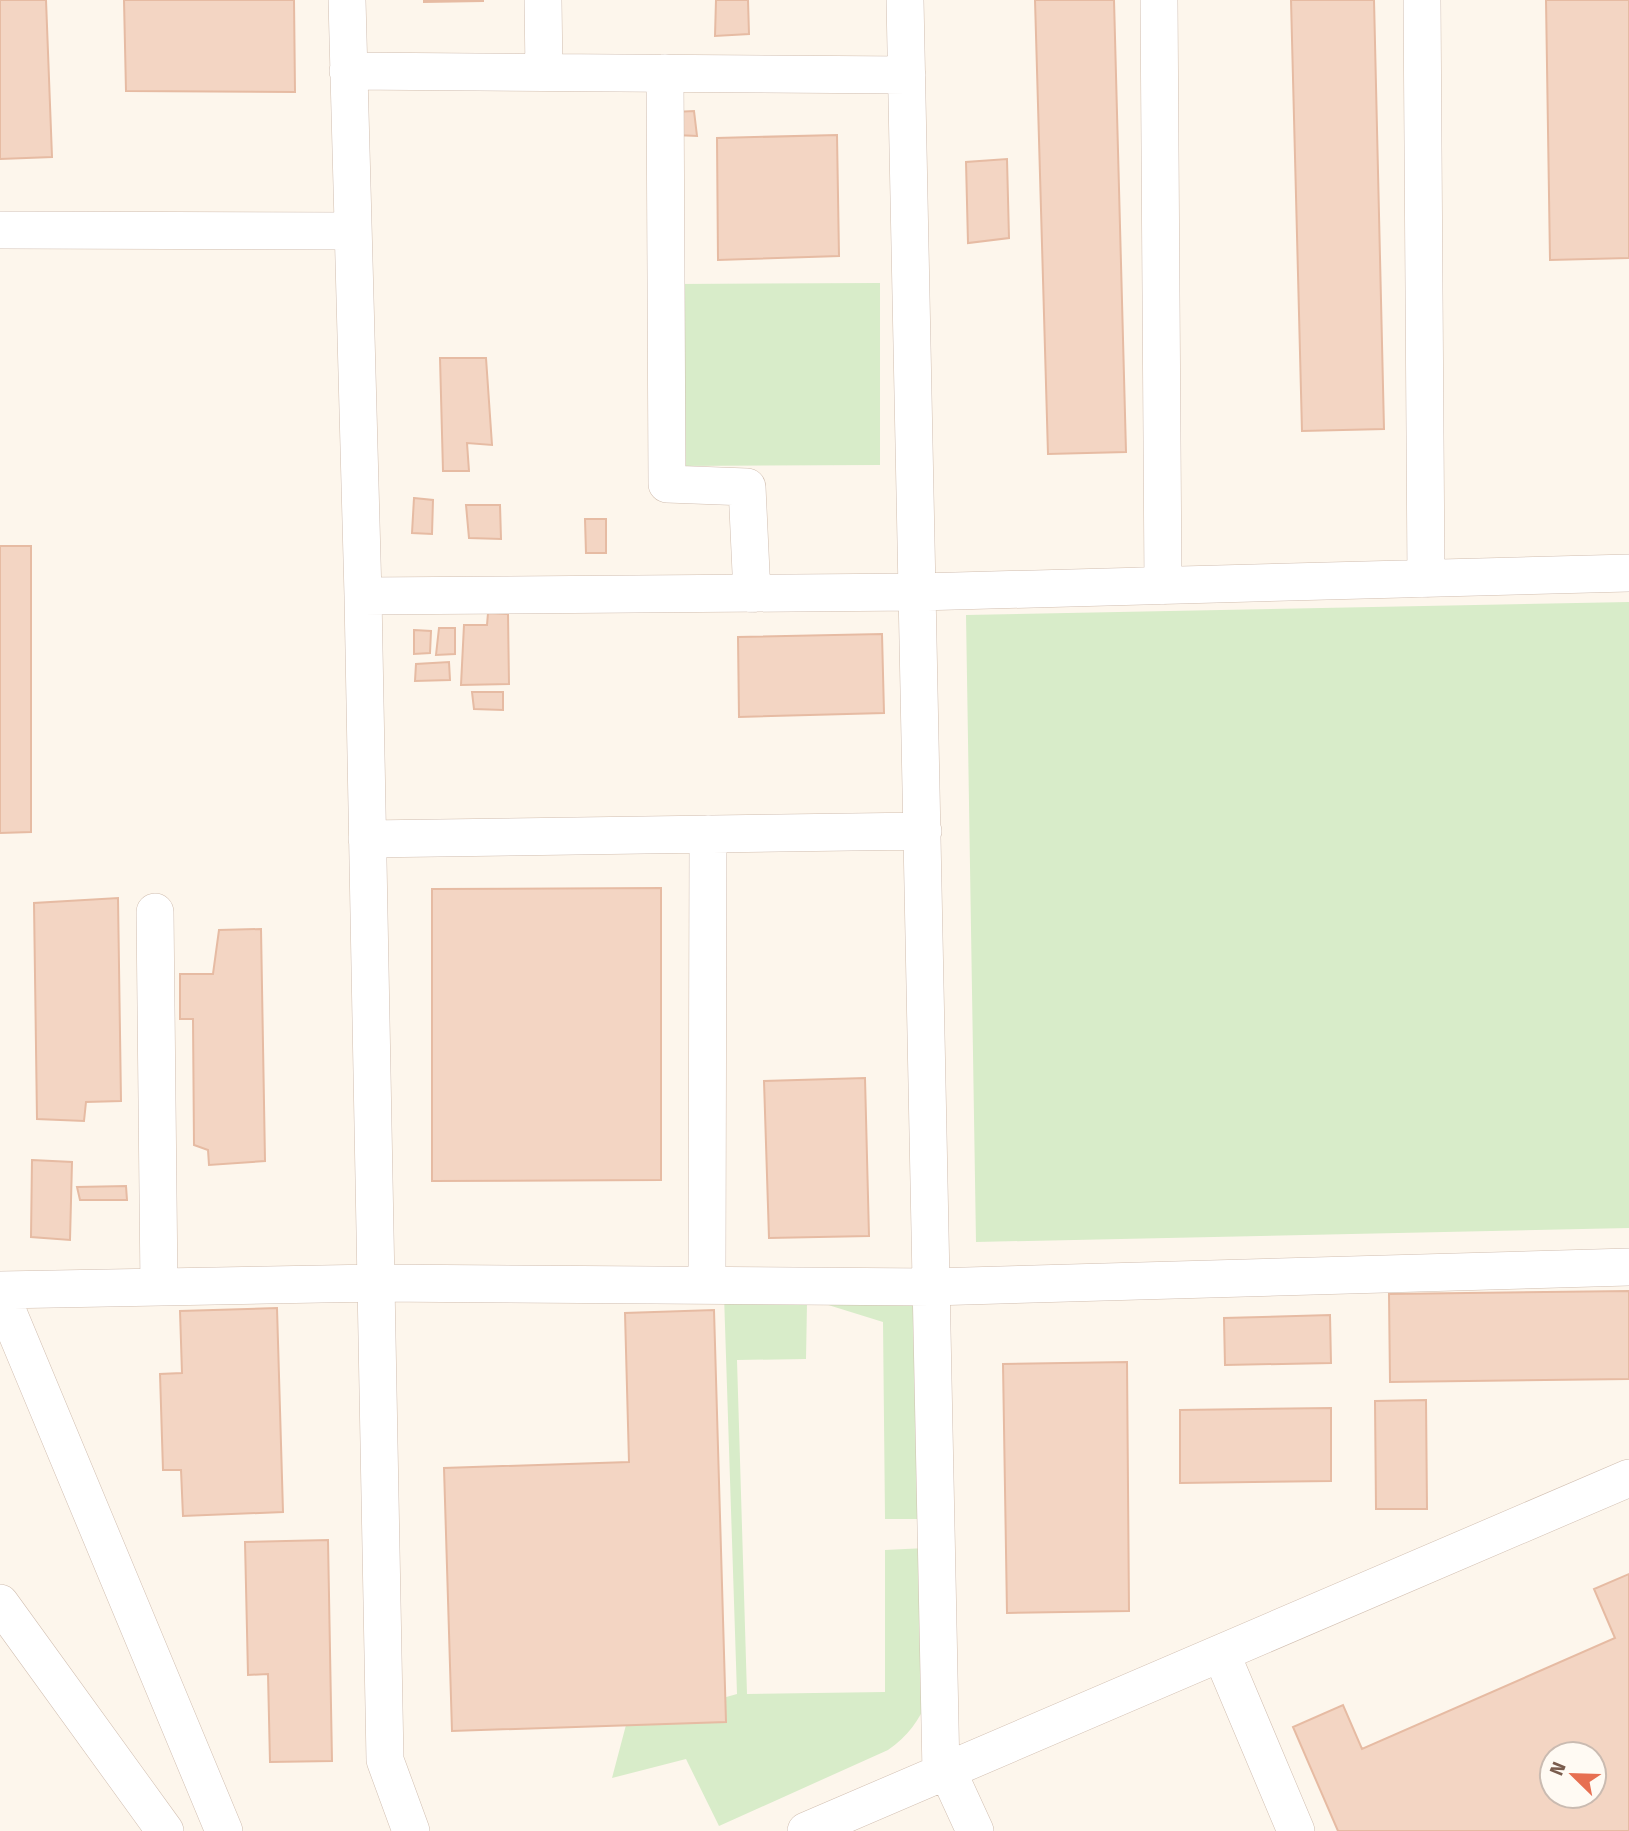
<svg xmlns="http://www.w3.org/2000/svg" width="1629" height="1831" font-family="'Fira Sans',sans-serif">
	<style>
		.green { fill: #d8ecc9 }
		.building { fill: #f3d5c3; stroke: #e6bba3; stroke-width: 2; fill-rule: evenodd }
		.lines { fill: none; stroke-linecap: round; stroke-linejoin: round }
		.minor-casing { stroke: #d1beb0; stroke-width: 38 }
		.minor { stroke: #fff; stroke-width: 37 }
	</style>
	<rect width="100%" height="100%" fill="#fdf6ec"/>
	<path class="green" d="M 880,283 L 880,465 L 678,466 L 677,284 Z
		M 1629,602 L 1629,1228 L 976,1242 L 966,615 Z
		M 915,1293 L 922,1519 L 885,1519 L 883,1322 L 825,1304 L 807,1303 L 806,1359 L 737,1360 L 747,1694 L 885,1692 L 885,1550 L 926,1548 L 928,1699 C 919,1721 908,1736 888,1750 L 719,1826 L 686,1759 L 612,1778 L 626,1725 L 737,1694 L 724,1295 Z"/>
	<path class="building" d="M 0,0 L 46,0 L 52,157 L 0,159 Z
		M 124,0 L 294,0 L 295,92 L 126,91 Z
		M 424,0 L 483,0 L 483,1 L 424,2 Z
		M 716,0 L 748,0 L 749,34 L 715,36 Z
		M 1035,0 L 1114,0 L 1126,452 L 1048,454 Z
		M 1291,0 L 1374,0 L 1384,429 L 1302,431 Z
		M 1546,0 L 1629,0 L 1629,258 L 1550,260 Z
		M 694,111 L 697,136 L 675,135 L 674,112 Z
		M 837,135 L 839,256 L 718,260 L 717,138 Z
		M 1007,159 L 1009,238 L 968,243 L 966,162 Z
		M 440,358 L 486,358 L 492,445 L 467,443 L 469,471 L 443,471 Z
		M 414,498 L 433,500 L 432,534 L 412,533 Z
		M 466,505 L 500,505 L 501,539 L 469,538 Z
		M 585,519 L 606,519 L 606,553 L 586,553 Z
		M 0,546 L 31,546 L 31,832 L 0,833 Z
		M 488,613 L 508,614 L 509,684 L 461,685 L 464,625 L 487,625 Z
		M 439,628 L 455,628 L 455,654 L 436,655 Z
		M 414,630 L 431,631 L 430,653 L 414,654 Z
		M 882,634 L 884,713 L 739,717 L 738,637 Z
		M 449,662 L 450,680 L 415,681 L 416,664 Z
		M 472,692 L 503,692 L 503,710 L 474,709 Z
		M 661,888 L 661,1180 L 432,1181 L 432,889 Z
		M 118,898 L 121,1101 L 86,1102 L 84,1121 L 37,1119 L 34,903 Z
		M 261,929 L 265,1161 L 209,1165 L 208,1150 L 194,1145 L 193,1019 L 180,1019 L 180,974 L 213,974 L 219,930 Z
		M 865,1078 L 869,1236 L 769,1238 L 764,1081 Z
		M 32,1160 L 72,1162 L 70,1240 L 31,1237 Z
		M 126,1186 L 127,1200 L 80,1200 L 77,1187 Z
		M 1629,1291 L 1629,1379 L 1390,1382 L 1389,1294 Z
		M 277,1308 L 283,1512 L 183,1516 L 181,1470 L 163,1470 L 160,1374 L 182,1373 L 180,1311 Z
		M 714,1310 L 726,1722 L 452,1731 L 444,1468 L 629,1462 L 625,1313 Z
		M 1330,1315 L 1331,1363 L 1225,1365 L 1224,1318 Z
		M 1127,1362 L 1129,1611 L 1007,1613 L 1003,1364 Z
		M 1426,1400 L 1427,1509 L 1376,1509 L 1375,1401 Z
		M 1331,1408 L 1331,1481 L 1180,1483 L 1180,1410 Z
		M 328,1540 L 332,1761 L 270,1762 L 268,1674 L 248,1675 L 245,1542 Z
		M 1629,1574 L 1629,1831 L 1338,1831 L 1293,1727 L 1343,1705 L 1362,1749 L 1615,1638 L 1594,1589 ZM 1552,1754 L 1594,1754 L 1594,1796 L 1552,1796 Z"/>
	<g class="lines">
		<defs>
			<path id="minor" d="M 347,0 L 363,596 L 385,1760 L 411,1831
				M 543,0 L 544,72
				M 905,0 L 941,1773
				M 1159,0 L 1163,586
				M 1422,0 L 1426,579
				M 348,71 L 907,75
				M 665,73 L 667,484 L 747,487 L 752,594
				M 0,230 L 353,231
				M 363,596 L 919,592 L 1629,573
				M 367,839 L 923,831
				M 155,912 L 159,1287
				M 707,1285 L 708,834
				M 0,1290 L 376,1283 L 931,1287 L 1629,1267
				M 0,1293 L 224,1831
				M 0,1603 L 165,1831
				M 1221,1653 L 1296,1831
				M 947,1770 L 975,1831
				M 806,1831 L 1629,1478"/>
		</defs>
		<use href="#minor" class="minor-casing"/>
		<use href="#minor" class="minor"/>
	</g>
	<g transform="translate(1573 1775) rotate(293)"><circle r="33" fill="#fffaf3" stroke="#cabbb1" stroke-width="2"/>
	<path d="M0-5L12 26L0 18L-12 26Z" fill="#e76f51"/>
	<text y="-10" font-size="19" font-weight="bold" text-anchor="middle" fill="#7a5c4d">N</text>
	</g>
</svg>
